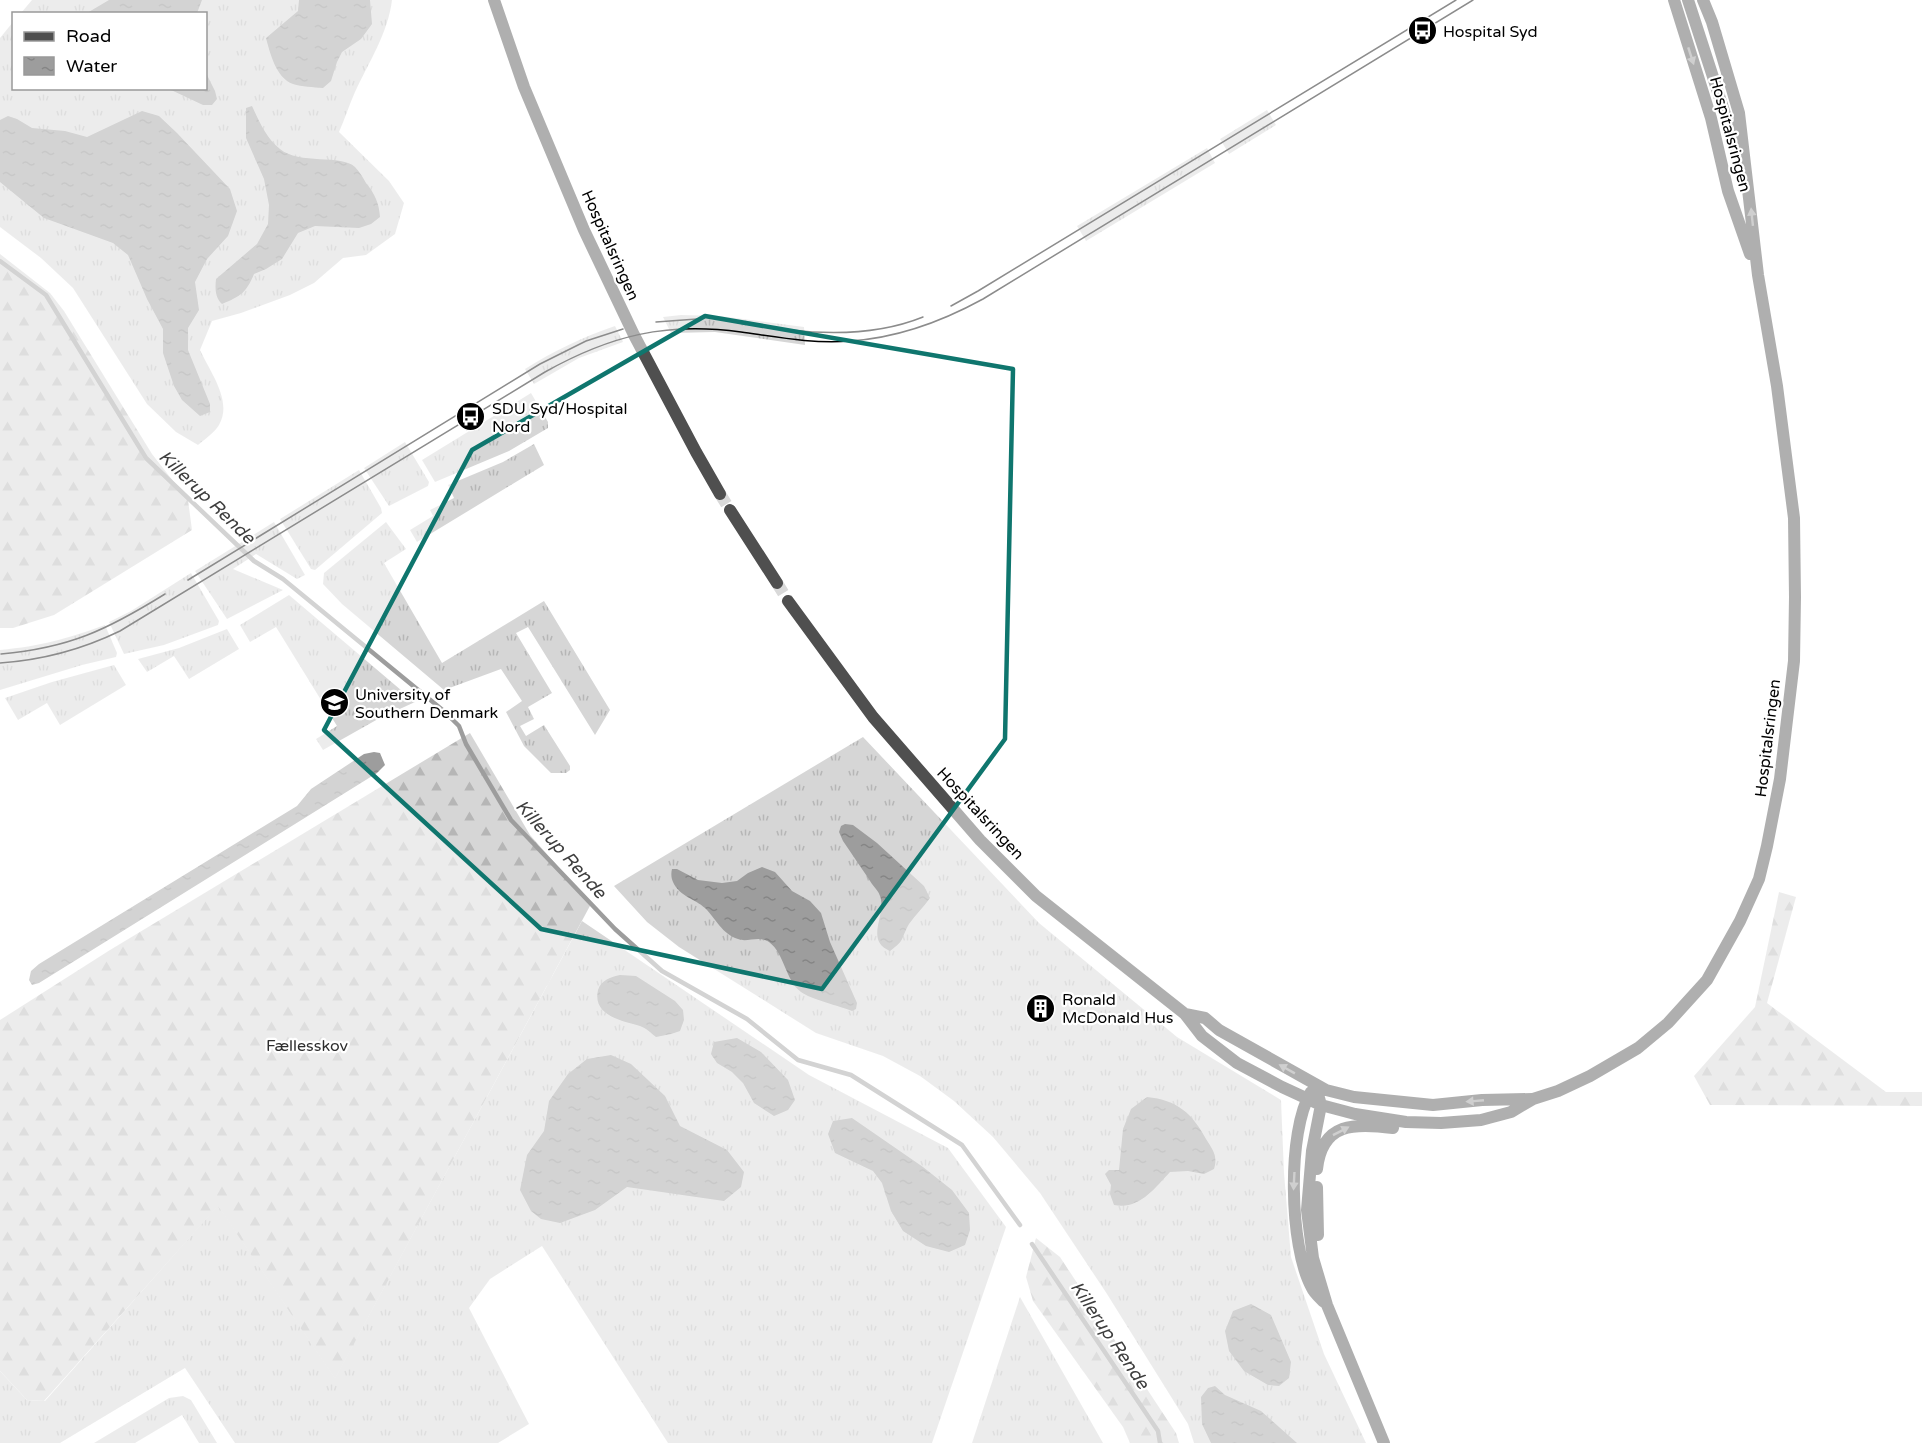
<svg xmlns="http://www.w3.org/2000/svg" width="1922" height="1443" font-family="'Varela Round',sans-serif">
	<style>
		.grass { fill: url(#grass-tufts) }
		.forest { fill: url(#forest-firs) }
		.water { fill: url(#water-ripples) }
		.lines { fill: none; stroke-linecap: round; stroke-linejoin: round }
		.stream { stroke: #9d9d9d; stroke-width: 4.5 }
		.tertiary-tunnel { stroke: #d9d9d9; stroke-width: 12; stroke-dasharray: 12 6; stroke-linecap: butt }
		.tertiary { stroke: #4f4f4f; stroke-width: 12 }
		.tram { stroke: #000; stroke-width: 1.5 }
		.oneway { fill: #959595 }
		.marked { fill: none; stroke: #0f766e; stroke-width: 4.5; stroke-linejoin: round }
		.labels { text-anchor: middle; stroke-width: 4.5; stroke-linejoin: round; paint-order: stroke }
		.poi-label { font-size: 16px; fill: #000; stroke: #fff; text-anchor: start }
		.street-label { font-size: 16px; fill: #000; stroke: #fff }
		.park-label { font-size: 16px; fill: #2d2d2d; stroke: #fff }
		.water-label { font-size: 18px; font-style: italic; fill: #3e3e3e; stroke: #fff }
	</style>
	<defs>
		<pattern id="grass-tufts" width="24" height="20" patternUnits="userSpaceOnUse" patternTransform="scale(1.5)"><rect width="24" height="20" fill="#d6d6d6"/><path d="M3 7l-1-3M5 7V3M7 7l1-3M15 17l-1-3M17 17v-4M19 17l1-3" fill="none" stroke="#b6b6b6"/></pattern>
		<pattern id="forest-firs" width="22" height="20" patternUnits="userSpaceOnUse" patternTransform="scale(1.5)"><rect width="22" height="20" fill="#d6d6d6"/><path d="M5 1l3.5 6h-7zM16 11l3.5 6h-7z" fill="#b6b6b6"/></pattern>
		<pattern id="water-ripples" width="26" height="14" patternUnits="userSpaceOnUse" patternTransform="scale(1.5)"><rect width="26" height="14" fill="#9d9d9d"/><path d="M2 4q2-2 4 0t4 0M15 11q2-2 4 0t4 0" fill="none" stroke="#858585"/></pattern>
	</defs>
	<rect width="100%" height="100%" fill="#fff"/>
	<path class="grass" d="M 32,0 L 392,0 C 388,33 369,62 355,92 C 349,105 345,119 339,132 L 389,181 L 404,203 L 395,234 L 366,255 L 343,258 L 314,283 L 290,295 L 241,313 L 212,321 L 200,350 C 210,372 233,401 219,425 C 214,433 205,439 198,445 L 176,432 L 147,404 L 73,288 L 41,258 L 0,227 L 0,38 L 13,22 L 14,88 L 206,88 L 206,14 L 21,13 Z
		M 1267,110 L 1276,125 L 1229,154 L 1220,139 Z
		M 1207,148 L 1215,163 L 1086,241 L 1077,226 Z
		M 681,315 L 720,316 L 804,327 L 805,345 L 715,332 L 671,333 L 663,317 Z
		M 615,326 L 623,342 L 579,358 L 534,384 L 525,369 C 553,351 583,337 615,326 Z
		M 531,393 L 548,422 L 548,428 L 509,451 L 435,482 L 422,460 Z
		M 405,442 L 429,482 L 428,486 L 389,506 L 364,468 Z
		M 534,444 L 544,465 L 417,542 L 410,530 L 433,516 L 430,510 L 454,498 L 448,485 L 503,462 Z
		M 359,470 L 381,508 L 382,513 L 315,570 L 311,569 L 280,519 Z
		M 274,522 L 305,575 L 297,579 L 256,554 L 233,569 L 283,590 L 227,619 L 195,571 Z
		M 386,522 L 406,549 L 384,563 L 442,663 L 544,601 L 610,710 L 595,735 L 528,627 L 516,633 L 552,693 L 528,707 L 534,719 L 520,726 L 526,736 L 544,725 L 570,766 L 570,770 L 566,773 L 551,773 L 524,746 L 506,712 L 522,701 L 501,669 L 444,690 L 342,604 L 323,584 L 324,573 Z
		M 191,573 L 219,621 L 218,625 L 164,645 L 124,654 L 109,622 L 131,611 Z
		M 289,595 L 415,702 L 378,719 L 323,750 L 316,739 L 337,726 L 276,627 L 250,642 L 240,625 Z
		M 105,625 L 117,653 L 116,657 L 82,665 L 0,690 L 0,650 C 41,646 66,639 105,625 Z
		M 227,629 L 239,649 L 189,679 L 174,656 L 147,672 L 138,659 L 179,648 Z
		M 114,665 L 126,685 L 60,725 L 47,703 L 18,720 L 5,698 L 52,682 Z
		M 863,737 L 1039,923 L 1177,1037 L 1281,1100 L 1284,1173 L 1291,1257 L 1324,1354 L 1366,1443 L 1194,1443 L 1188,1424 L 1107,1294 L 1040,1193 L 993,1137 L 954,1101 L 920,1076 L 883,1056 L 816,1033 L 679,947 L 647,922 L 614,886 Z
		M 582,921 L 809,1075 L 948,1148 L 1006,1227 L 932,1443 L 668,1443 L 542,1246 L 490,1279 L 469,1308 L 529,1424 L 498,1443 L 235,1443 L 185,1368 L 60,1443 L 0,1443 L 0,1371 L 27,1400 L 45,1401 L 218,1205 L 335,1378 Z
		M 1020,1297 L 1103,1443 L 972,1443 Z
		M 183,1396 L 191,1400 L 217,1443 L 199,1443 L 182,1415 L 135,1443 L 94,1443 L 169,1398 Z"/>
	<path class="forest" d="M 0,254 L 50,293 L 64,311 L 152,454 L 188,500 L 192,530 L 54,615 L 13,628 L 0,628 Z
		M 470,733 L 530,835 L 591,904 L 335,1379 L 218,1206 L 44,1401 L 27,1400 L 0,1371 L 0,1020 L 110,950 Z
		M 1779,892 L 1796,897 L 1767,1003 L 1886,1092 L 1922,1092 L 1922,1106 L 1710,1105 L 1694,1076 L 1755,1007 Z
		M 1036,1238 L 1060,1257 L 1176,1433 L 1179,1443 L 1130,1443 L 1123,1427 L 1033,1301 L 1026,1277 Z"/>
	<path class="water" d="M 109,0 L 202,0 L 197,13 L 87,13 Z
		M 299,0 L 370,0 L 372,24 L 361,39 L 342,52 L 337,62 L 331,81 L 323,88 C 313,87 302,87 293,84 C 276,78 270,53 266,38 L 298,11 Z
		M 206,73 L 215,91 L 217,99 L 212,105 L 203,105 L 169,89 L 206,88 Z
		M 252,106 C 259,121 266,138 280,149 C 299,165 342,154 355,167 C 360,172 363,178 366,183 C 375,194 379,203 380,217 L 371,224 L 359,228 L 315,226 L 298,233 L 282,259 L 266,269 L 254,274 C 246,293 241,296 222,304 C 215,298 215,288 216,279 L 257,244 L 268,224 L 269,205 L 264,179 L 246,138 L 246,108 Z
		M 142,111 L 159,116 L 177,133 L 230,189 L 237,211 L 228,236 L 207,259 L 195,282 L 199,310 L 188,328 L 188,350 L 210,404 L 210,412 L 200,416 L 182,400 L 174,386 L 163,353 L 163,329 L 147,299 L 128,255 L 113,243 L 44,218 L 0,182 L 0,120 L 8,116 L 17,119 L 32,128 L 65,131 L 87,137 Z
		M 374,752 L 380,753 L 385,765 L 377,773 L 39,983 L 32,985 L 29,980 L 31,971 L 39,964 L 297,806 L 311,789 L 364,754 Z
		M 845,824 L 853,825 L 877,843 L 924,886 L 930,898 C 924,907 915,915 909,924 C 900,940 906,939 890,951 C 864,940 887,915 880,896 C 879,892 875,888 872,884 C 863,870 853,856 843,841 L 839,832 L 841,826 Z
		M 762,867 L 775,872 L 792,891 L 810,901 L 821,913 L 830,942 L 857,1003 L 856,1009 L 852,1011 C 840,1006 810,999 801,992 C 785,980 785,954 769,942 C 759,935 747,943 738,939 C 722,934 716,919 705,908 C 695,899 679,896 673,882 C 671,878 671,873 672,869 L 677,869 L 698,880 L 722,883 L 737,881 L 748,873 Z
		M 620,975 L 636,976 L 675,1001 L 683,1010 L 684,1020 L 680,1031 L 671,1034 L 656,1037 C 651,1033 646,1028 640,1026 C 623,1021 592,1016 598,990 C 601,980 611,977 620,975 Z
		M 737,1038 L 761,1052 L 788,1080 L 795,1100 L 788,1110 L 774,1116 L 754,1103 L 743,1083 L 732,1072 L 717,1063 L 711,1054 L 714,1042 Z
		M 611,1055 L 631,1064 L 665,1096 L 680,1126 L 727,1150 L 744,1172 L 741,1187 L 724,1201 L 627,1187 L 595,1210 L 560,1223 L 541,1219 L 531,1211 L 520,1190 L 527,1155 L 544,1131 L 549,1101 L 568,1074 L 587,1059 Z
		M 1147,1097 C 1177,1100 1192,1113 1206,1139 C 1213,1150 1218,1156 1214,1169 L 1204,1174 L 1188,1171 L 1170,1172 C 1154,1189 1139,1210 1114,1205 L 1110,1194 L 1111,1185 L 1105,1174 L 1109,1170 L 1119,1170 L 1123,1129 L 1131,1109 Z
		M 852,1118 L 923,1167 L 952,1190 L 969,1213 L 970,1230 L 965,1245 L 949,1252 L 926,1246 L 903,1231 L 891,1211 L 882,1183 L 873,1171 L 835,1153 L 828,1134 L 833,1121 Z
		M 1251,1304 L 1271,1315 L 1291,1362 L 1289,1378 L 1279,1386 L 1268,1385 L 1244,1371 L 1229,1351 L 1225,1331 L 1233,1311 Z
		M 1215,1386 L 1225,1395 L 1261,1411 L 1297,1443 L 1211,1443 L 1202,1424 L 1201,1397 L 1208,1388 Z"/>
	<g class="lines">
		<path class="stream" d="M 0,261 L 46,295 L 146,458 L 254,561 L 283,579 L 445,712 L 459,726 L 466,744 L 511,820 L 615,929 L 662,971 L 747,1019 L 798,1060 L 851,1075 L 962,1145 L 1020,1225
			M 1032,1244 L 1158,1431 L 1160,1443"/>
		<path class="tertiary-tunnel" d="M 720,494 L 730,510
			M 777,583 L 788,601"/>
		<path class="tertiary" d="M 494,0 L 524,87 L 584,230 L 634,335 L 696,452 L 720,494
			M 1674,0 L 1711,118 L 1728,191 L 1750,254
			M 1688,0 L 1739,157
			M 730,510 L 777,583
			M 788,601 L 873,717 L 980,840 L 1036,896 L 1185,1014 L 1202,1036 L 1237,1063 L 1282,1087 L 1321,1105 L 1355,1114 L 1406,1122 L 1441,1123 L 1481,1120 L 1511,1112 L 1533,1099 L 1558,1091 L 1590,1076 L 1638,1048 L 1668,1023 L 1707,980 L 1740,921 L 1759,879 L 1767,846 L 1780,779 L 1794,661 L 1795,597 L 1794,518 L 1777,386 L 1758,275 L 1739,113 L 1712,22 L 1703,0
			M 1185,1014 L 1205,1018 L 1219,1030 L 1326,1090 L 1354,1097 L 1433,1105 L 1482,1100 L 1532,1099
			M 1315,1084 L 1321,1105 L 1312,1151 L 1307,1210 L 1313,1258 L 1327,1305 L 1384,1443
			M 1311,1092 C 1287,1131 1289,1247 1312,1288 C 1314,1293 1320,1298 1324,1302
			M 1317,1169 C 1322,1122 1355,1123 1393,1128
			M 1317,1187 L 1318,1235"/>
		<path class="tram" d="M 951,306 L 978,291 L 1456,0
			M 656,322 L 697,319
			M 790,330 C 834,335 881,334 923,317
			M 188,580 L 540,364 L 586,341 L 623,329
			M 1,654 C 69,648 107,630 165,594
			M 0,663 C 43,660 81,650 120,631 L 545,372 C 611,335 666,322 741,332 C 777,337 813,344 850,341 C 898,338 941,322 983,299 L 1473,0"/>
	</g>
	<defs><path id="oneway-solid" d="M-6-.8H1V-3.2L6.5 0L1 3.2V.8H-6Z" transform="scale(1.5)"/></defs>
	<g class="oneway">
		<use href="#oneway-solid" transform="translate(1691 56) rotate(72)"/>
		<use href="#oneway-solid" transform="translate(1752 217) rotate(-96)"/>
		<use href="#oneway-solid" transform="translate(1287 1069) rotate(-151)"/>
		<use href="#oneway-solid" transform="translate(1475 1101) rotate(175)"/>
		<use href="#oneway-solid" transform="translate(1341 1131) rotate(-27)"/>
		<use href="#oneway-solid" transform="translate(1294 1181) rotate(93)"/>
	</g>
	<path d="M0 0H1922V1443H0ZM 705,316 L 1013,369 L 1005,739 L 822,989 L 541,929 L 324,730 L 472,450 Z" fill="#fff" fill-opacity=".55" fill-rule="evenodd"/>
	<path class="marked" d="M 705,316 L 1013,369 L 1005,739 L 822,989 L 541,929 L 324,730 L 472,450 Z"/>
	<defs>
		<symbol id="bus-disc" viewBox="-11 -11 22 22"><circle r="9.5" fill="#000" stroke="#fff"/><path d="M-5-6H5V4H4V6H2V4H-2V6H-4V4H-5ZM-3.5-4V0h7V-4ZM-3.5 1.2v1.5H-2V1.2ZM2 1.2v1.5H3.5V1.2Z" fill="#fff"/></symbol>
		<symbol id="university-disc" viewBox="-11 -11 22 22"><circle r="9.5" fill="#000" stroke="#fff"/><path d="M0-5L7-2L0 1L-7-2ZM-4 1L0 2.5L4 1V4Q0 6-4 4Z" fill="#fff"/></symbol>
		<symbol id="building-disc" viewBox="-11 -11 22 22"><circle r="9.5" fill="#000" stroke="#fff"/><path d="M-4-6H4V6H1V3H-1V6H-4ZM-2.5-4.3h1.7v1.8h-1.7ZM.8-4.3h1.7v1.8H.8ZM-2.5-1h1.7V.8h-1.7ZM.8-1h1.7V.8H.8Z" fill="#fff"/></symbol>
	</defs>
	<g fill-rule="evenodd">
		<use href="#bus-disc" x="1406" y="14" width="33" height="33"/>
		<use href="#bus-disc" x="454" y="400" width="33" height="33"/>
		<use href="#university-disc" x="318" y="686" width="33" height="33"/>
		<use href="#building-disc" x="1024" y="992" width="33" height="33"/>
	</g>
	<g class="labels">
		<g class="poi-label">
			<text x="1443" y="37">Hospital Syd</text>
			<text x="492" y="414">SDU Syd/Hospital<tspan x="492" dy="18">Nord</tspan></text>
			<text x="355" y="700">University of<tspan x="355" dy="18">Southern Denmark</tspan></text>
			<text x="1062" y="1005">Ronald<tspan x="1062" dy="18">McDonald Hus</tspan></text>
		</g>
		<g class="street-label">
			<text transform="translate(1731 134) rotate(75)" y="6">Hospitalsringen</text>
			<text transform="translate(611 245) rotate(66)" y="6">Hospitalsringen</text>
			<text transform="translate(1767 738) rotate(-83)" y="6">Hospitalsringen</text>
			<text transform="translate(981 813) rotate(47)" y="6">Hospitalsringen</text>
		</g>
		<g class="park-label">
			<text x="307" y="1051">Fællesskov</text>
		</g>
		<g class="water-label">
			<text transform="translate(207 497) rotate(44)" y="6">Killerup Rende</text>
			<text transform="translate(561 849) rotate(48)" y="6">Killerup Rende</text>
			<text transform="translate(1110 1335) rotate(56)" y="6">Killerup Rende</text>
		</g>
	</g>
	<rect x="12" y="12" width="195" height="78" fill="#ffffff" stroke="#999999" stroke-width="1.5"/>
	<rect x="24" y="32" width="30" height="9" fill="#4f4f4f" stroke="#999999" stroke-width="1.5"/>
	<text x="66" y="42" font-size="18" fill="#000000">Road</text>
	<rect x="24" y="57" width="30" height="18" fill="url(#water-ripples)" stroke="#999999" stroke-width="1.5"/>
	<text x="66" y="72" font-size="18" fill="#000000">Water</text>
</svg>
